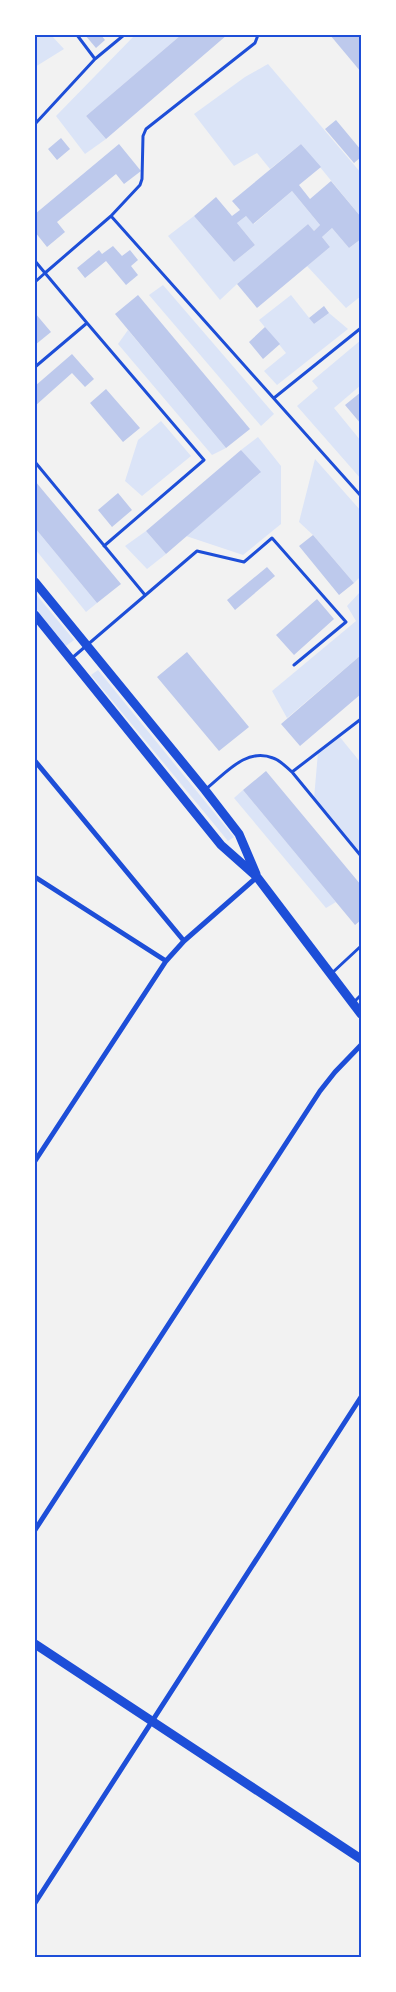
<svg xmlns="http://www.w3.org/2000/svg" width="396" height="1992" font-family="'Space Grotesk',sans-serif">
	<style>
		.green { fill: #dbe4f7 }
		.building { fill: #bdc9ec }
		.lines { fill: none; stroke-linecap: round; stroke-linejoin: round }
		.service { stroke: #1d4ed8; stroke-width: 3 }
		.minor { stroke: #1d4ed8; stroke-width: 5 }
		.tertiary { stroke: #1d4ed8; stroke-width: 9 }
		.secondary { stroke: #1d4ed8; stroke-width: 9 }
		.neatline { fill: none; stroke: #1d4ed8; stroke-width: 2 }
	</style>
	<rect width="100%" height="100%" fill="#f2f2f2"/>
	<path class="green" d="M 35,35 L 51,35 L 64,49 L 35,67 Z
		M 135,35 L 181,35 L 86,116 L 106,139 L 85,154 L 56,116 Z
		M 268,64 L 361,173 L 361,217 L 301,144 L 270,169 L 257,153 L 234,166 L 194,114 L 245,77 Z
		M 292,191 L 320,225 L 314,231 L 308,224 L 237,284 L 220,300 L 168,236 L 194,216 L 234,262 L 255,245 L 237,223 L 246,216 L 254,224 Z
		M 332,228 L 349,248 L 361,239 L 361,296 L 346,308 L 307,266 L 330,247 L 322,237 Z
		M 163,285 L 274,414 L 261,426 L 149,295 Z
		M 291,295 L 314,324 L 329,313 L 348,329 L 277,385 L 264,371 L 286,353 L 259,320 Z
		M 128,330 L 226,448 L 212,455 L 118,344 Z
		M 361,340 L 361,385 L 334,408 L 361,441 L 361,479 L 297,406 L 318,388 L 312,381 Z
		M 161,421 L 191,456 L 142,496 L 125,481 L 138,440 Z
		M 258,437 L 281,466 L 281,524 L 243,555 L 186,536 L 260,473 L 241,450 Z
		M 315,459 L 361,511 L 361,576 L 354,583 L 313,535 L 299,522 Z
		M 35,528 L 97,603 L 86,612 L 35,549 Z
		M 146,531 L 166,554 L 147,569 L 125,546 Z
		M 361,591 L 361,655 L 287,718 L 272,691 L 356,621 L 347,606 Z
		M 35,593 L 74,640 L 66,646 L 35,608 Z
		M 98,670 L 234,837 L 228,841 L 91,675 Z
		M 339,736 L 361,763 L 361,856 L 314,799 L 318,752 Z
		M 243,790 L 336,902 L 326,908 L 234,798 Z"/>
	<path class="building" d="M 85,35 L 101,35 L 105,40 L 96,48 Z
		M 181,35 L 227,35 L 106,139 L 86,116 Z
		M 330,35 L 361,35 L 361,72 Z
		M 336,120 L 361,150 L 361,157 L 354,163 L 325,129 Z
		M 61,138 L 70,149 L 57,160 L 48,149 Z
		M 119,144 L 141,171 L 124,184 L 116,174 L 57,222 L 65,232 L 47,247 L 35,232 L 35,214 Z
		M 301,144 L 321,167 L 299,185 L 310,199 L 331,181 L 361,217 L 361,239 L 349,248 L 332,228 L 322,237 L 330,247 L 257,308 L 237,284 L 308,224 L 314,231 L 320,225 L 292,191 L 253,224 L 246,216 L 237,223 L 255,245 L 234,262 L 194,216 L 216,197 L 232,216 L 240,210 L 232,201 Z
		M 113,246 L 122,256 L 130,250 L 138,260 L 131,266 L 138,275 L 126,285 L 106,261 L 85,278 L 77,268 L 99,250 L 102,254 Z
		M 138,295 L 250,429 L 226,448 L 115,314 Z
		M 324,306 L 329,313 L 314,324 L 309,318 Z
		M 35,313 L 51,332 L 35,345 Z
		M 265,327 L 280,344 L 263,359 L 249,342 Z
		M 72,354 L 94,379 L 85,387 L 72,373 L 35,406 L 35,386 Z
		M 106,389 L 140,428 L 123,442 L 90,403 Z
		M 361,392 L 361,424 L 345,405 Z
		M 241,450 L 261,472 L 166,554 L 146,531 Z
		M 35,481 L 121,584 L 97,603 L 35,528 Z
		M 118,493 L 132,510 L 112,527 L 98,510 Z
		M 313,535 L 354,583 L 339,595 L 299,546 Z
		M 267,567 L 275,576 L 235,610 L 227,600 Z
		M 317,599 L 334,619 L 294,655 L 276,635 Z
		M 187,652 L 249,727 L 219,751 L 157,677 Z
		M 361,655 L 361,694 L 300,746 L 281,724 Z
		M 266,771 L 361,885 L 361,920 L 355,925 L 243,790 Z"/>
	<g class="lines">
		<path class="service" d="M 258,35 L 255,43 L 146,129 L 143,136 L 142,179 L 140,185 L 111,216 L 361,496
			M 95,59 L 124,35
			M 35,124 L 95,59 L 77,35
			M 35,261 L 45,273 L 35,282
			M 87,323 L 45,273 L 111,216
			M 35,367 L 87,323 L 204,460 L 104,546
			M 274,398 L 361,328
			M 35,462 L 145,595
			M 72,658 L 197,551 L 244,562 L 272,538 L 346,622 L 294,665
			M 292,772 L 361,856
			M 206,789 C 225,774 246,747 273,758 C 280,760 286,767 292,772 L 361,719
			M 332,973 L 361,946
			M 353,1003 L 361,995"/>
		<path class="minor" d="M 35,761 L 184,941
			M 35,877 L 166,961 L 184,941 L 257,877
			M 35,1161 L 166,961
			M 35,1530 L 320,1091 L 335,1072 L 361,1045
			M 35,1903 L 361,1397"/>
		<path class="tertiary" d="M 35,1644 L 361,1859"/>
		<path class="secondary" d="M 35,582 L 205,790 L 239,834 L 256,874
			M 35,615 L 221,845 L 257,877 L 361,1014"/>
	</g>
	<rect width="396" height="1992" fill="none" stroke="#ffffff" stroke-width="72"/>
	<rect x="36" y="36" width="324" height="1920" class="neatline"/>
</svg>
